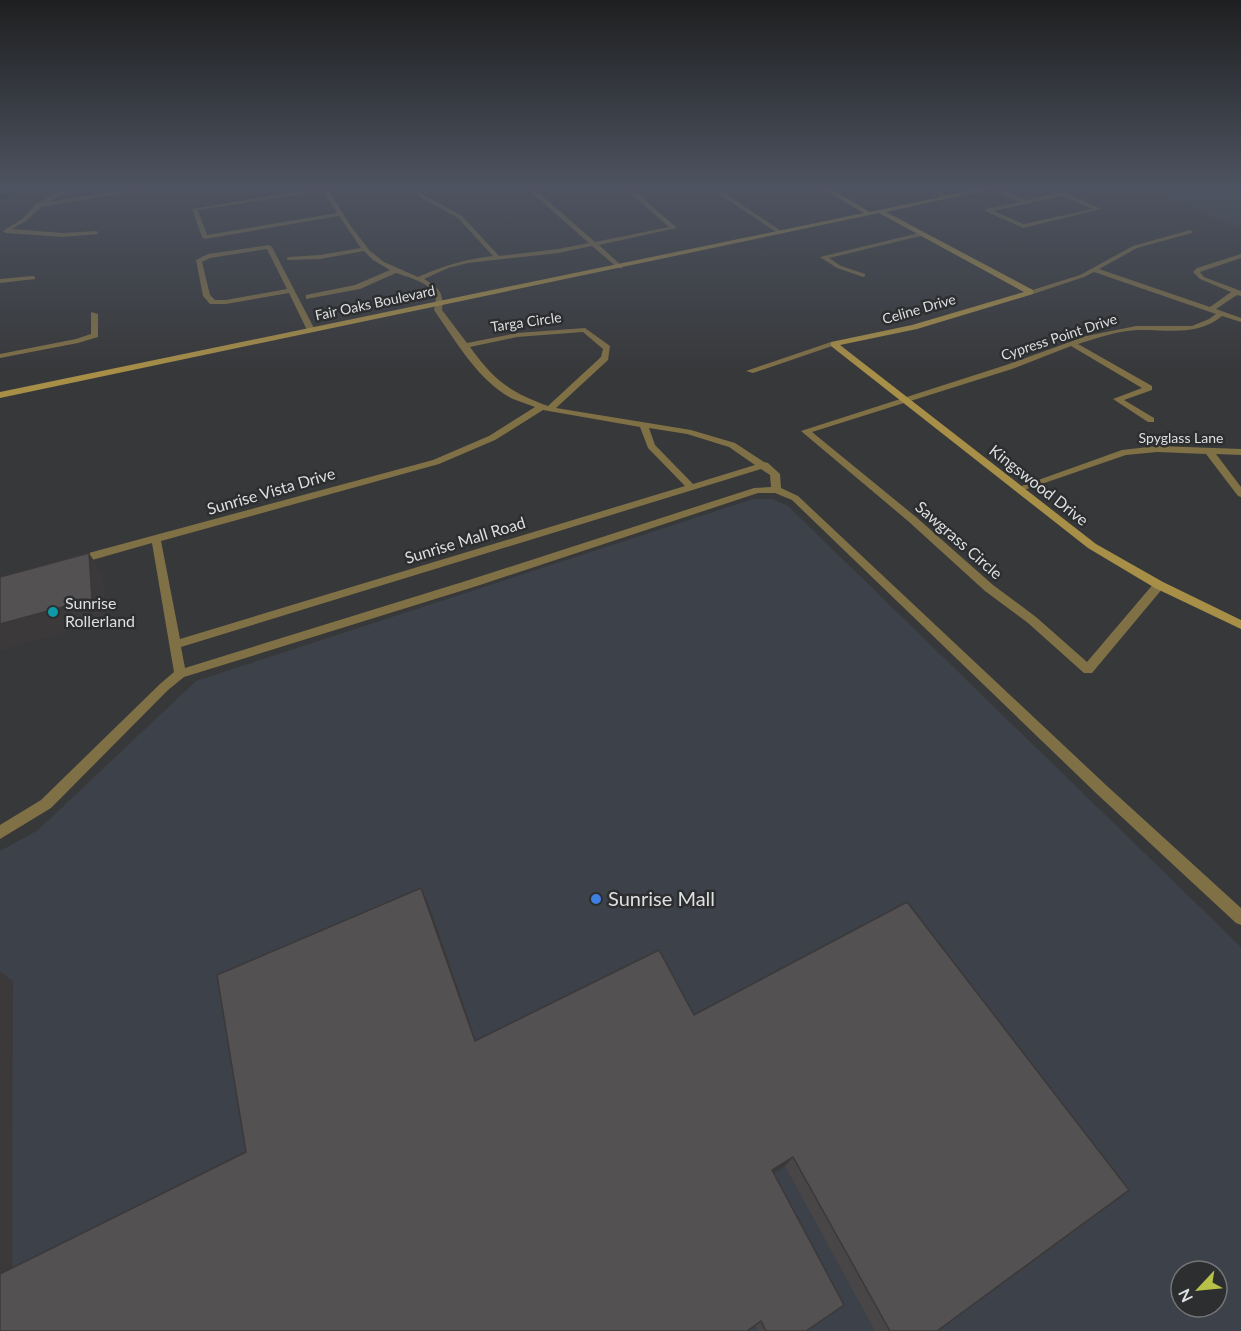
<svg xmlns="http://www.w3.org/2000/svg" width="1241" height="1331" font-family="Lato,sans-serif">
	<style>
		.built { fill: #3d4149; fill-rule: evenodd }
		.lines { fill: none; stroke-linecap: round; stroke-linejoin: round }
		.stream { stroke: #062838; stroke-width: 2 }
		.street { fill: #807046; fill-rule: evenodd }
		.secondary { fill: #a88f48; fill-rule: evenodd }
		.wall { fill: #484647 }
		.shaded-wall { fill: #3b393a }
		.building { fill: #545153; stroke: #3b393a; stroke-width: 1.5 }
		.culture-dot { fill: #0f9aa8; stroke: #2c2e30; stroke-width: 2 }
		.shop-dot { fill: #3f7fe0; stroke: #2c2e30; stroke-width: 2 }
		.labels { text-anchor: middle; stroke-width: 5; stroke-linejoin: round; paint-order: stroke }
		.far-street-label { font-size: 14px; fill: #dedfe0; stroke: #2c2e30 }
		.street-label { font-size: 16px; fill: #dedfe0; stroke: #2c2e30 }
		.poi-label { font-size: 16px; fill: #dedfe0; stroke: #2c2e30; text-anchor: start }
		.near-poi-label { font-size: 20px; fill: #dedfe0; stroke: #2c2e30; text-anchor: start }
	</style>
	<rect width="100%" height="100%" fill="#37383a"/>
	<path class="built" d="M 1135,186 L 1241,186 L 1241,227 L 1239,228 Z
		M 753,499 L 773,499 L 788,506 L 1241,947 L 1241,1331 L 0,1331 L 0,851 L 38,830 L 196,681 ZM 1181,1271 L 1217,1271 L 1217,1307 L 1181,1307 Z"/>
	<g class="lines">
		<path class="stream" d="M 0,197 L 11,194 L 15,188 L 3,186"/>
		<path class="street" d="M 69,186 L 77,186 L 48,202 L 152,186 L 168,186 L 41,207 L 26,221 L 12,229 L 63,233 L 96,231 L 98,232 L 98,234 L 63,237 L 6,233 L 3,231 L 22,219 L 34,207 L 34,205 Z
			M 320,186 L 326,186 L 350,225 L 370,251 L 384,262 L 418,277 C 443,266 466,259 493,256 L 458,218 L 420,197 L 410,186 L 416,186 L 424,195 L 462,216 L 499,256 L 558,249 L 589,243 L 524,186 L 531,186 L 595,242 L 669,227 L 622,186 L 629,186 L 677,228 L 599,245 L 622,266 L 622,268 L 618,268 L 592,246 L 558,253 L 468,263 L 448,268 L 424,279 C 439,288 444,292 442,310 L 467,343 L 517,333 L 585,328 L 610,346 L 608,360 L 556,408 L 691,430 L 735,443 L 764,462 L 768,463 L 780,474 L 781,488 L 798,496 L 1107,786 L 1241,908 L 1241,925 L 1236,923 L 1097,794 L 792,500 L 775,493 L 758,493 L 477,586 L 184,677 L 168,690 L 51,808 L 0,839 L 0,825 L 41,800 L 160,684 L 174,672 L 152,543 L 78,564 L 73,560 L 74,557 L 433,460 L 489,436 L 535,407 C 528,404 520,402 513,399 C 478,381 456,341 434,310 C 435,305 437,300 435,295 C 430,282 407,277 396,273 L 360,289 L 306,299 L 306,295 L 355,285 L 390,270 L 373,260 L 364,251 L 320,259 L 287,260 L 287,258 L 289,257 L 320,255 L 361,248 L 339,216 L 205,239 L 202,237 L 192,209 L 321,188 ZM 323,191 L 337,213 L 207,235 L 198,210 ZM 583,332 L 603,349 L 601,357 L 548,406 C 508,391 495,381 470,347 L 517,337 ZM 543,410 L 640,427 L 648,448 L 685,486 L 180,639 L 161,541 L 439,464 L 495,440 ZM 649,428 L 687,434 L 729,447 L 755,465 L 693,484 L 655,445 ZM 761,469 L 770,475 L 771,487 L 754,488 L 469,580 L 185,668 L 181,647 Z
			M 707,186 L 714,186 L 784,233 L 779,234 Z
			M 921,186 L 929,186 L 951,198 L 946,199 Z
			M 994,186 L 1026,200 L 1064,192 L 1101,209 L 1023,228 L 985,211 L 985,209 L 1019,202 L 992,189 L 992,187 ZM 1063,196 L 1092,209 L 1024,224 L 993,211 Z
			M 1190,230 L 1193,232 L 1192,233 L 1137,248 L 1099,269 L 1210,307 L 1231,292 L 1200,279 L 1193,272 L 1197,268 L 1241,254 L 1241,258 L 1200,272 L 1204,277 L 1241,291 L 1241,296 L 1237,295 L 1216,309 L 1241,318 L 1241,322 L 1222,316 C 1197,337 1167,329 1137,330 C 1117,331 1097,338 1078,344 L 1152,386 L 1152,390 L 1124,400 L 1154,418 L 1154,422 L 1148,422 L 1113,399 L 1142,388 L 1071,346 L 1012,369 L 812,432 L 916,517 L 993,585 L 1036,617 L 1087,662 L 1155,582 L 1163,582 L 1164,585 L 1163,588 L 1092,673 L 1084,673 L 1028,623 L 985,591 L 908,521 L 801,431 L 1006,365 L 1086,336 L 1136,326 L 1192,326 L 1209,319 L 1216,314 L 1094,272 L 1084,277 L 1033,294 L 1026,292 L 1080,275 L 1133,246 Z
			M 923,232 L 925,233 L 925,235 L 829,258 L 841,266 L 865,274 L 865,276 L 863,277 L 837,268 L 820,257 Z
			M 269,245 L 272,247 L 315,330 L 314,332 L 307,330 L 289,293 L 226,304 L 210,304 L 203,296 L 196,260 L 208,254 ZM 267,249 L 287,289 L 226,300 L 215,300 L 210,295 L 202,262 L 210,258 Z
			M 33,276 L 35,277 L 35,279 L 0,283 L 0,279 Z
			M 91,312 L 98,314 L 98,337 L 78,343 L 0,358 L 0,354 L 76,339 L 91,334 Z
			M 831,342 L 838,344 L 753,373 L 746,371 Z
			M 1157,446 L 1241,449 L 1241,455 L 1216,454 L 1241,487 L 1241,497 L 1238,496 L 1206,454 L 1157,452 L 1126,455 L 1021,491 L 1018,492 L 1013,489 L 1122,450 Z"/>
		<path class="secondary" d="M 818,186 L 826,186 L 870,212 L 992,186 L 1005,186 L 886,212 L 1033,290 L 1033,294 L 917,329 L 840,345 L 1096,544 L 1163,582 L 1241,620 L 1241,629 L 1155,588 L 1088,548 L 831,346 L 831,342 L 912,325 L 1024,292 L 879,213 L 0,398 L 0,392 L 864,213 Z"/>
	</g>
	<path class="wall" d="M 429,905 L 476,1040 L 694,1015 L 937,1331 L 875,1331 L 785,1166 L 774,1173 L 806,1331 L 758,1331 L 755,1326 L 0,1331 L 13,981 L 12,1268 L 246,1152 Z"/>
	<path class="shaded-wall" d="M 89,553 L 103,575 L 107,620 L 0,651 L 0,624 Z
		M 421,888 L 429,905 L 481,1055 L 475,1041 Z
		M 0,972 L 13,981 L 12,1287 L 0,1286 Z
		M 793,1157 L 785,1166 L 765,1179 L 772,1170 Z"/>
	<path class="building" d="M 89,553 L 92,599 L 0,624 L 0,577 Z
		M 421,888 L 475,1041 L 659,950 L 694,1015 L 907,902 L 1129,1190 L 937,1331 L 890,1331 L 793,1157 L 772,1170 L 844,1305 L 806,1331 L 766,1331 L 761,1321 L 747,1331 L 0,1331 L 0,1274 L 246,1152 L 217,975 Z"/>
	<linearGradient id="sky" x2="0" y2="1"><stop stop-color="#1e1f20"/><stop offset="0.5" stop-color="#4d5360"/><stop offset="1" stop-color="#4d5360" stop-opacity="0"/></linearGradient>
	<rect width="1241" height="373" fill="url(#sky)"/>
	<circle class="culture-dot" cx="53" cy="612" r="6"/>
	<circle class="shop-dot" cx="596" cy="899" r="6"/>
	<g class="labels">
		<g class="far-street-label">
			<text transform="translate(375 303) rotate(-12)" y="5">Fair Oaks Boulevard</text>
			<text transform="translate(919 309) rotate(-16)" y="5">Celine Drive</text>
			<text transform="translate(526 322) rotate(-8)" y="5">Targa Circle</text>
			<text transform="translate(1059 337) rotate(-18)" y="5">Cypress Point Drive</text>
			<text x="1181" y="443">Spyglass Lane</text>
		</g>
		<g class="street-label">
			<text transform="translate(1039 485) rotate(38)" y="6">Kingswood Drive</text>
			<text transform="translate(271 491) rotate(-16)" y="6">Sunrise Vista Drive</text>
			<text transform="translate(465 540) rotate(-17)" y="6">Sunrise Mall Road</text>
			<text transform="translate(959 540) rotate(41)" y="6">Sawgrass Circle</text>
		</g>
		<g class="poi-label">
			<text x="65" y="609">Sunrise<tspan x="65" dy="18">Rollerland</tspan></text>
		</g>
		<g class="near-poi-label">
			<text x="608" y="906">Sunrise Mall</text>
		</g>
	</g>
	<g transform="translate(1199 1289) rotate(244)"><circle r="28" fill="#2c2e30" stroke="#737576" stroke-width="1.5"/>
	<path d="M0-4.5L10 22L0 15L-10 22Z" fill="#b8c147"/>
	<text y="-9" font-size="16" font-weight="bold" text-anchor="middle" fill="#dedfe0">N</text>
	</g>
</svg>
